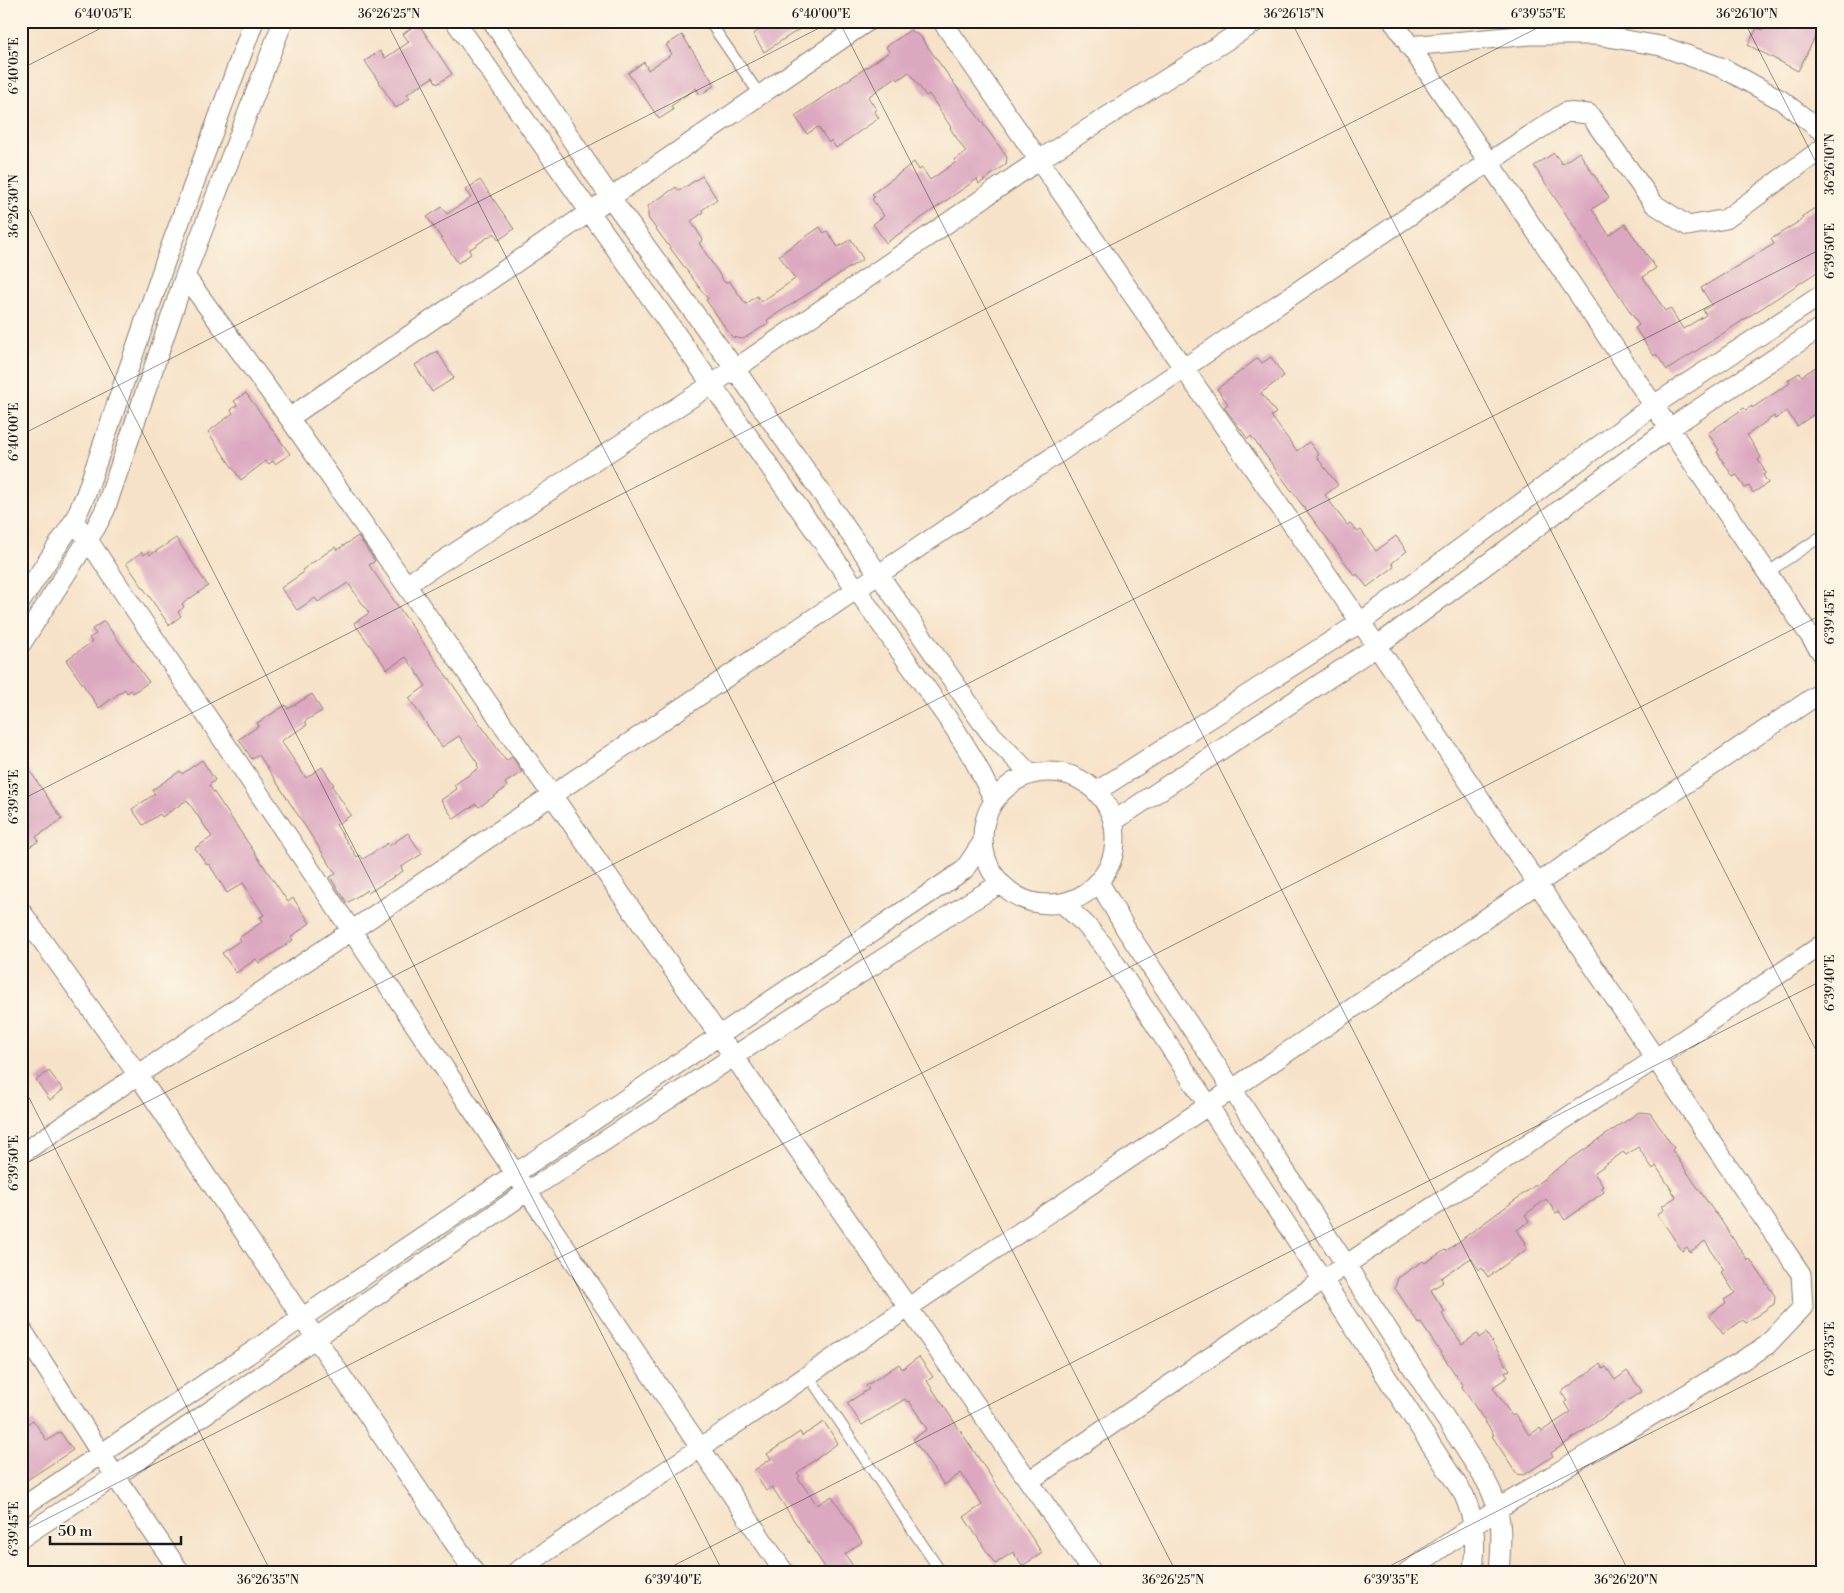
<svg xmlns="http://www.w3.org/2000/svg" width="1844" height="1593" font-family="'Libre Bodoni',serif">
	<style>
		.building { fill: #dba8c0 }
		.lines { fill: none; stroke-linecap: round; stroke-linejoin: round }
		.lane-casing { stroke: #897f72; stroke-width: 12 }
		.street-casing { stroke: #897f72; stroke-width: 21 }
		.lane { stroke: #fff; stroke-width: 10 }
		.street { stroke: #fff; stroke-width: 19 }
		.ticks { fill: none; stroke: #1c1c1c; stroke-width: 1; stroke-opacity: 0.45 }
		.neatline { fill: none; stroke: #1c1c1c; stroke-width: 2 }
		.ticks-label { font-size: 12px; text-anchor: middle; fill: #1c1c1c }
	</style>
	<rect width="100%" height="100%" fill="#fcf5e5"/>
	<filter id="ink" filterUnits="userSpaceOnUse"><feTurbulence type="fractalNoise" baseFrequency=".02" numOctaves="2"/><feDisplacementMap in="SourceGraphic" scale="10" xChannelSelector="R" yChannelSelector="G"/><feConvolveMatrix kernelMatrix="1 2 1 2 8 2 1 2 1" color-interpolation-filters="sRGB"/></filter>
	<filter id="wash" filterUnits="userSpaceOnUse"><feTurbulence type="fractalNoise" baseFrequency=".0096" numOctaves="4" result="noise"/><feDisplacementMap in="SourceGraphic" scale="20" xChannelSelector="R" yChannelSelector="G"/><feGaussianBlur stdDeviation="1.12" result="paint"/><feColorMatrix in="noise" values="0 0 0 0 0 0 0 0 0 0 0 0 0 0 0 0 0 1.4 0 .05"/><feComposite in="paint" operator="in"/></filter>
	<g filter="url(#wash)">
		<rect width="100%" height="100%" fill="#f6e2c8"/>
		<g id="blocks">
			<path class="building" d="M 760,21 L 812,21 L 764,52 L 753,34 L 764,27 Z
				M 1767,21 L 1823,21 L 1798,71 L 1748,45 L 1757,28 L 1763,30 Z
				M 418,23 L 452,74 L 437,84 L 433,77 L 407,94 L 410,98 L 396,108 L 365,61 L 380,51 L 385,58 L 409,42 L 403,34 Z
				M 910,30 L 920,36 L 1007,157 L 1006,164 L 979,184 L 977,179 L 886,243 L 873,224 L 884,216 L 872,199 L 875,197 L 872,194 L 914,162 L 919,170 L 922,168 L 930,180 L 956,162 L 954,160 L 966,152 L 950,128 L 951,127 L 929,94 L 926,96 L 909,72 L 898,80 L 896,77 L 868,97 L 876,109 L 874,111 L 879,118 L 836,148 L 831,140 L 829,143 L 818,127 L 807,134 L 795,116 L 889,52 L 886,47 Z
				M 682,35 L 715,85 L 700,95 L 696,88 L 671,106 L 673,110 L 659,119 L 628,73 L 644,62 L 648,70 L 672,54 L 666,45 Z
				M 1579,152 L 1609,198 L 1592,209 L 1609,235 L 1625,224 L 1656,268 L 1643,277 L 1665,311 L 1670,308 L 1683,329 L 1706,315 L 1703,310 L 1712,305 L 1701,288 L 1774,244 L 1771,239 L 1803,219 L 1801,217 L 1823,203 L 1823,268 L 1667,370 L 1656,354 L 1654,356 L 1635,328 L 1639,325 L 1534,166 L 1554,153 L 1562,164 Z
				M 702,176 L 717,199 L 702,210 L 703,213 L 691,221 L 703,240 L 699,243 L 725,283 L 729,281 L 746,304 L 757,296 L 761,302 L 795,279 L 779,255 L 820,227 L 824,233 L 827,231 L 838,247 L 851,239 L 863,259 L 767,320 L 769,323 L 743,339 L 732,337 L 706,300 L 708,299 L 648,218 L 648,206 L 676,187 L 679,191 Z
				M 480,180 L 514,229 L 499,240 L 494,233 L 469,250 L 471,254 L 458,263 L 427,217 L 442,207 L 447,214 L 471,198 L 465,190 Z
				M 437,351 L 454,378 L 432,392 L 415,365 Z
				M 1271,357 L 1284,376 L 1261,393 L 1276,413 L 1271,416 L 1297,451 L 1309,442 L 1319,455 L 1316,456 L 1338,485 L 1325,495 L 1347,525 L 1350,523 L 1358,532 L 1361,530 L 1376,551 L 1396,536 L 1407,551 L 1392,563 L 1394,567 L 1367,587 L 1357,574 L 1355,576 L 1251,436 L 1248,439 L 1224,407 L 1228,404 L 1217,389 L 1258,358 L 1262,363 Z
				M 1823,362 L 1823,408 L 1797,426 L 1787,411 L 1775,419 L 1774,416 L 1747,435 L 1761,457 L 1758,460 L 1766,473 L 1763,475 L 1768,483 L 1753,493 L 1749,486 L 1745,488 L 1737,475 L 1733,477 L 1717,452 L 1719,450 L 1708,433 L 1744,408 L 1746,410 L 1752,406 L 1752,408 L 1790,383 L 1788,380 L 1799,373 L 1802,376 Z
				M 246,393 L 290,454 L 275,464 L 273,461 L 269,464 L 266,461 L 241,480 L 208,432 L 233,413 L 231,410 L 237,405 L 234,401 Z
				M 358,536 L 375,561 L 369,565 L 506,761 L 512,757 L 522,772 L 505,783 L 507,787 L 479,807 L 476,804 L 454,819 L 441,800 L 457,789 L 454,785 L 479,768 L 477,765 L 478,764 L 459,736 L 442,747 L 429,728 L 409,698 L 426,686 L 406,657 L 387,669 L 354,623 L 369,613 L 348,583 L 318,602 L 315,598 L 297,610 L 281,588 L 304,572 L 302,570 L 335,547 L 337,550 Z
				M 176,538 L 208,586 L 182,604 L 184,607 L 178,612 L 181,616 L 169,625 L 126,563 L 142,552 L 144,555 L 148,552 L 150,555 Z
				M 104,621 L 149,682 L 133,693 L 131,690 L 127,693 L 125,689 L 99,708 L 66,660 L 92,642 L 89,638 L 96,634 L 92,629 Z
				M 312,694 L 322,711 L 305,721 L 307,725 L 281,741 L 306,778 L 322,767 L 334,785 L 332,786 L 351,815 L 336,825 L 357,857 L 360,855 L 363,859 L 388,843 L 389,846 L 408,833 L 422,854 L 401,867 L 403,871 L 368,893 L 367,890 L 347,903 L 330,877 L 336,874 L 259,755 L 252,759 L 239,739 L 259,726 L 257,723 L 286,705 L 288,709 Z
				M 202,760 L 215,780 L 209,785 L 288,902 L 293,898 L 310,923 L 291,937 L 293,940 L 259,963 L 256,959 L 236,973 L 222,953 L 241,940 L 239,938 L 263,921 L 260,917 L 264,915 L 243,883 L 227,893 L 209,864 L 207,865 L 195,848 L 212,837 L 187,800 L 162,817 L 160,814 L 143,825 L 132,809 L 155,794 L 152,790 L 180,771 L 182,774 Z
				M 30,771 L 62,819 L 36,837 L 39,841 L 21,852 L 21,777 Z
				M 49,1071 L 63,1090 L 50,1100 L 36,1080 Z
				M 1639,1112 L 1650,1113 L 1674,1148 L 1672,1150 L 1715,1213 L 1716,1213 L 1748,1261 L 1750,1259 L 1775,1296 L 1774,1304 L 1746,1323 L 1743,1320 L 1723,1334 L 1709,1315 L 1726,1303 L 1724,1300 L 1735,1293 L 1721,1272 L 1724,1270 L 1705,1241 L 1690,1252 L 1687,1247 L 1682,1251 L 1667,1228 L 1657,1214 L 1664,1210 L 1662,1206 L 1676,1197 L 1656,1166 L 1653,1169 L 1638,1147 L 1626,1155 L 1623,1152 L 1594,1173 L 1603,1186 L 1601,1187 L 1604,1192 L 1565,1220 L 1559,1211 L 1556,1213 L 1546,1199 L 1525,1215 L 1529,1221 L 1517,1230 L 1526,1243 L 1524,1244 L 1527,1249 L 1488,1277 L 1482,1268 L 1479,1270 L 1471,1258 L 1441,1278 L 1443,1282 L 1431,1290 L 1445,1312 L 1442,1314 L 1462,1344 L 1477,1334 L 1479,1338 L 1486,1333 L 1510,1370 L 1505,1373 L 1508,1377 L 1493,1387 L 1512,1416 L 1515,1414 L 1529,1435 L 1540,1428 L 1542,1431 L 1571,1412 L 1565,1402 L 1567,1401 L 1561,1392 L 1600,1364 L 1603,1369 L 1606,1367 L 1615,1380 L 1627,1371 L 1642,1391 L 1551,1453 L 1553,1456 L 1524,1475 L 1517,1474 L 1492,1436 L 1494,1435 L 1462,1387 L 1463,1386 L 1421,1323 L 1419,1324 L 1395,1288 L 1398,1278 L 1423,1261 L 1425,1263 L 1445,1250 L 1446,1251 L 1568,1161 Z
				M 919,1357 L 933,1377 L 927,1381 L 1042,1553 L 1022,1566 L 1013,1552 L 995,1564 L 964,1517 L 982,1505 L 961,1473 L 944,1485 L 913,1439 L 927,1429 L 909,1401 L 907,1402 L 905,1399 L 862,1425 L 847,1403 L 869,1389 L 866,1386 L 899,1364 L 902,1369 Z
				M 33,1420 L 47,1441 L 60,1432 L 73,1450 L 21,1484 L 21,1428 Z
				M 824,1422 L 838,1443 L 797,1473 L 800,1476 L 798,1478 L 817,1505 L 832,1496 L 862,1542 L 845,1554 L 857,1572 L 828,1572 L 772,1487 L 766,1491 L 753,1471 L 771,1459 L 767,1454 L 800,1432 L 802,1436 Z"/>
		</g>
	</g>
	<g filter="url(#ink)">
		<use href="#blocks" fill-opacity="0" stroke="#897f72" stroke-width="1"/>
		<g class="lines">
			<defs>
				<path id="lane" d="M 709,21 L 760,95
					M 1767,573 L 1823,535
					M 808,1375 L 941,1572"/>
				<path id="street" d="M 455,21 L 955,729 L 974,760 L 994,800
					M 492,21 L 610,197 L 735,369 L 981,721 L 992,735 L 1030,774
					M 942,21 L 1377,646 L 1801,1274 L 1803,1307 L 1766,1346 L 1499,1508 L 1407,1572
					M 1393,21 L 1823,655
					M 1409,46 L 1530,35 L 1596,35 L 1661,46 L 1723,68 L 1781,100 L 1823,132
					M 185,276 L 289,418 L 406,585 L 1092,1572
					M 289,418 L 868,21
					M 74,521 L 88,540 L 784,1572
					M 406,585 L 735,369 L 1039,160 L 1257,21
					M 21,601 L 74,521 L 86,494 L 165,262 L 254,21
					M 21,644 L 96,527 L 105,510 L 185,276 L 280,29 L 284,21
					M983 838a66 66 0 1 1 132 0a66 66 0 1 1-132 0Z
					M 1097,791 L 1361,622 L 1654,405 L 1823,294
					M 1114,821 L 1377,646 L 1670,428 L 1823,326
					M 1099,882 L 1127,931 L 1232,1089 L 1486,1481 C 1504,1513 1502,1537 1499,1572
					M 1063,904 L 1085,924 L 1103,945 L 1464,1495 C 1476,1523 1476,1542 1473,1572
					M 21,911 L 138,1075 L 474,1572
					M 21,1154 L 1489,162 L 1566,112 L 1589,114 L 1654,204 L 1688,226 L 1726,219 L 1823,148
					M 21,1328 L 115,1476 L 180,1572
					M 1029,1481 L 1323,1280 L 1655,1059 L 1823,944
					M 21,1508 L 964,870 L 982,843
					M 21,1538 L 126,1469 L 528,1191 L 968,903 L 1000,884
					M 516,1572 L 1823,691"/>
			</defs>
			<use href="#lane" class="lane-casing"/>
			<use href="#street" class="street-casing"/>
			<use href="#lane" class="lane"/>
			<use href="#street" class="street"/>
		</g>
	</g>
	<path class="ticks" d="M 386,21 L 1176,1572M 839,21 L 1629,1572M 1291,21 L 1823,1064M 1744,21 L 1823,176M 21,69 L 115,21M 21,194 L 723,1572M 21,435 L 833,21M 21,800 L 1551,21M 21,1082 L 271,1572M 21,1166 L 1823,248M 21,1532 L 1823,614M 661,1572 L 1823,980M 1378,1572 L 1823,1345"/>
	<rect width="1844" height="1593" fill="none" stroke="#fcf5e5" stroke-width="55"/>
	<path d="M50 1536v8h131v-8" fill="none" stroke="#1c1c1c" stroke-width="2.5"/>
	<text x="58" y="1536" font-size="15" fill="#1c1c1c" stroke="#fcf5e5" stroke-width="4" paint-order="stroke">50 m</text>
	<rect x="28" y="28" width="1788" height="1538" class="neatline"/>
	<g class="ticks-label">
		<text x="103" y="18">6°40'05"E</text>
		<text x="389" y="18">36°26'25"N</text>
		<text x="821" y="18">6°40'00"E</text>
		<text x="1294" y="18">36°26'15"N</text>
		<text x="1538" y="18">6°39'55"E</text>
		<text x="1747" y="18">36°26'10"N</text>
		<text transform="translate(14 66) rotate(-90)" y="4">6°40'05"E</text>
		<text transform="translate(1830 164) rotate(-90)" y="4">36°26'10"N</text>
		<text transform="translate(14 206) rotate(-90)" y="4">36°26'30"N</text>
		<text transform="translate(1830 251) rotate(-90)" y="4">6°39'50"E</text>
		<text transform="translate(14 432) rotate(-90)" y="4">6°40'00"E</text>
		<text transform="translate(1830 617) rotate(-90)" y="4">6°39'45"E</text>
		<text transform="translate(14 797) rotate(-90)" y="4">6°39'55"E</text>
		<text transform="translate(1830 983) rotate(-90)" y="4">6°39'40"E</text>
		<text transform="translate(14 1163) rotate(-90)" y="4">6°39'50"E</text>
		<text transform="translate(1830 1349) rotate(-90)" y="4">6°39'35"E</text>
		<text transform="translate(14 1529) rotate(-90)" y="4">6°39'45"E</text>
		<text x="268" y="1584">36°26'35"N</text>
		<text x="673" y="1584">6°39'40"E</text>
		<text x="1173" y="1584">36°26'25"N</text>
		<text x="1391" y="1584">6°39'35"E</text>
		<text x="1626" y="1584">36°26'20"N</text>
	</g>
</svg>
